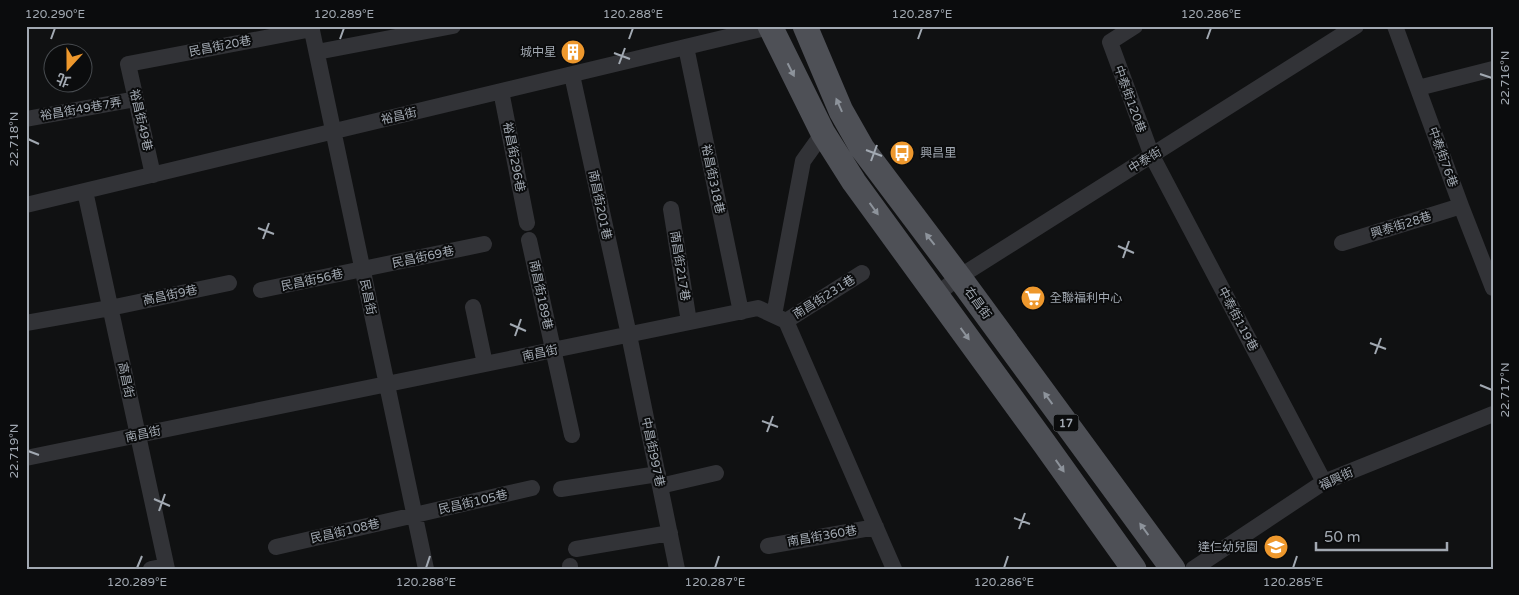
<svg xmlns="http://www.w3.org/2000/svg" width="1519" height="595" font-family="'Varela Round','Noto Sans TC',sans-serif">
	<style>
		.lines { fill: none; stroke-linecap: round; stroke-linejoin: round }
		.street { stroke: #323337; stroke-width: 16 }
		.primary { stroke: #4e5056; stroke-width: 25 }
		.oneway { fill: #8d939b }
		.ticks { fill: none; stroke: #a2a9b2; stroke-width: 2 }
		.labels { text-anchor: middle; stroke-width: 4; stroke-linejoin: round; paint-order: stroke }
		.shield { fill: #0b0c0d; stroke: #757a80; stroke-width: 1 }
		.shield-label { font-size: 11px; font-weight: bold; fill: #a2a9b2 }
		.street-label { font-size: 12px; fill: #a2a9b2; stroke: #0b0c0d }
		.poi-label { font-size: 12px; fill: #a2a9b2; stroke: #0b0c0d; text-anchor: end }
		.neatline { fill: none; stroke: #a2a9b2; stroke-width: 2 }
		.ticks-label { font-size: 12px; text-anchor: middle; fill: #a2a9b2 }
	</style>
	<rect width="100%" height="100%" fill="#101112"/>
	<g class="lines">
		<path class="street" d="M 311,26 L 426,569
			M 1395,26 L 1461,206 L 1493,288
			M 1110,42 L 1152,156 L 1324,482
			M 1110,42 L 1135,26
			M 686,47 L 741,312
			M 317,52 L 453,26
			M 572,75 L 629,335 L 677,569
			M 1418,88 L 1493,69
			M 501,91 L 527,223
			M 26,119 L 136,99
			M 153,175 L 128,64 L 312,29
			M 85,191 L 167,569
			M 26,205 L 773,26
			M 671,209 L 689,322
			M 529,240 L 572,435
			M 1342,243 L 1461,206
			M 261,290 L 484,244
			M 936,295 L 959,277 L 1356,26
			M 473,307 L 485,364
			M 774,315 L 803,161 L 823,133
			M 786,321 L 862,273
			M 26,323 L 110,308 L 229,283
			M 26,458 L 758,308 L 786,321 L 894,569
			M 660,486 L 716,473
			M 561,489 L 658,474
			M 768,546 L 876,527
			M 276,547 L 532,488
			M 576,549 L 670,533
			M 570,566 L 570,569
			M 151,569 L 166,566
			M 1193,569 L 1324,482 L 1493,414"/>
		<path class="primary" d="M 770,26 L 823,133 L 854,182 L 1044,443 L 1134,569
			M 805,26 L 841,111 L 862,148 L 959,277 L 1173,569"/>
	</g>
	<defs><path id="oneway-solid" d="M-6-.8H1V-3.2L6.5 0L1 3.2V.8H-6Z" transform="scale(1.25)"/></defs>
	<g class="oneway">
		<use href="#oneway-solid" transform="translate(791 70) rotate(63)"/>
		<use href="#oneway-solid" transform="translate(839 105) rotate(-114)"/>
		<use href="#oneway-solid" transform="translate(874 209) rotate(54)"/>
		<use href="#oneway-solid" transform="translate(930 239) rotate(-128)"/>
		<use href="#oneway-solid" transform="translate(965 334) rotate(54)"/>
		<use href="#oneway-solid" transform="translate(1048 398) rotate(-126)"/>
		<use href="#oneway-solid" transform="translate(1060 466) rotate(55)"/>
		<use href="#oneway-solid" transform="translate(1144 529) rotate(-126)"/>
	</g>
	<path class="ticks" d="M 51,39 L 55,28M 340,39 L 344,28M 629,39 L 633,28M 918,39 L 922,28M 1207,39 L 1211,28M 614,53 L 630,59M 619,64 L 625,48M 1480,74 L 1492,78M 28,139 L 39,144M 866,150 L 882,156M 871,161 L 877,145M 258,228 L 274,234M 263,239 L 269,223M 1118,246 L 1134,253M 1123,258 L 1129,241M 510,324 L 526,331M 515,336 L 521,319M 1370,343 L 1386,349M 1375,354 L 1381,338M 1480,385 L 1492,390M 762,421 L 778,427M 767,432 L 773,416M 28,451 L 39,455M 154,499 L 170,506M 159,511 L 165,494M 1014,518 L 1030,524M 1019,529 L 1025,513M 137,568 L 142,556M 426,568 L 430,556M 715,568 L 719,556M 1004,568 L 1008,556M 1293,568 L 1297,556"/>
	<defs>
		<symbol id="building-disc" viewBox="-11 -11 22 22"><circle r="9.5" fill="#ee982d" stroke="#0b0c0d"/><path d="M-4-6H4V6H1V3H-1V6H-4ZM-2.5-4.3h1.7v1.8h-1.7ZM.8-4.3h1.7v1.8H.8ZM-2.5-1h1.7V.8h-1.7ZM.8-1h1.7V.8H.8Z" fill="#fff"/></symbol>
		<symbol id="bus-disc" viewBox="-11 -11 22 22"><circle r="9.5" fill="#ee982d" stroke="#0b0c0d"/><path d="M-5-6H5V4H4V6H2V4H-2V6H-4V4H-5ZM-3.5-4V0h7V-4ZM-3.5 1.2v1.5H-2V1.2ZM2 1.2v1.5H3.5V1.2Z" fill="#fff"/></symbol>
		<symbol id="supermarket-disc" viewBox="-11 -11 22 22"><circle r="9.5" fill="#ee982d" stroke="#0b0c0d"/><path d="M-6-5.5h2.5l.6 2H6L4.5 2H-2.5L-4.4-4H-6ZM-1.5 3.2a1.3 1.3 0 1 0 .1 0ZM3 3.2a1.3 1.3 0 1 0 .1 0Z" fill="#fff"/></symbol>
		<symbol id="school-disc" viewBox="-11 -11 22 22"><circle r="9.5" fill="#ee982d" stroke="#0b0c0d"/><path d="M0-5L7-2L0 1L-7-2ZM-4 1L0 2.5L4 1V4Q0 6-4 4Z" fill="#fff"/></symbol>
	</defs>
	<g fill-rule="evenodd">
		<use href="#building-disc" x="559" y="38" width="28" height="28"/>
		<use href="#bus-disc" x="888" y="139" width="28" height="28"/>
		<use href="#supermarket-disc" x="1019" y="284" width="28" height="28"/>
		<use href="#school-disc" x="1262" y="533" width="28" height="28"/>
	</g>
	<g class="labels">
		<rect class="shield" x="1053.5" y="414.5" width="25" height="17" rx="4"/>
		<g class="shield-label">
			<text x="1066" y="427">17</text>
		</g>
		<g class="street-label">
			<text transform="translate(220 46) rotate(-11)" y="4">民昌街20巷</text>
			<text transform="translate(1130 99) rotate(70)" y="4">中泰街120巷</text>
			<text transform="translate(81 109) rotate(-10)" y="4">裕昌街49巷7弄</text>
			<text transform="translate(399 116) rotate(-13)" y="4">裕昌街</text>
			<text transform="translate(141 120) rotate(77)" y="4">裕昌街49巷</text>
			<text transform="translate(514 157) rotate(79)" y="4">裕昌街296巷</text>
			<text transform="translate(1443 157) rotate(70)" y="4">中泰街76巷</text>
			<text transform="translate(1145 160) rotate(-32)" y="4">中泰街</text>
			<text transform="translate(713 179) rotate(78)" y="4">裕昌街318巷</text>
			<text transform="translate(600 205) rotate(78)" y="4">南昌街201巷</text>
			<text transform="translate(1401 225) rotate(-17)" y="4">興泰街28巷</text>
			<text transform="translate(423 257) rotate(-12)" y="4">民昌街69巷</text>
			<text transform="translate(680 266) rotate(81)" y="4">南昌街217巷</text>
			<text transform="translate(312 280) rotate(-12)" y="4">民昌街56巷</text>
			<text transform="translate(170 295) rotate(-12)" y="4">高昌街9巷</text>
			<text transform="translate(541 295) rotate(78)" y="4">南昌街189巷</text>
			<text transform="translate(368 297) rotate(78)" y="4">民昌街</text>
			<text transform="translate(824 297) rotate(-32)" y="4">南昌街231巷</text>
			<text transform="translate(978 303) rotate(54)" y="4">右昌街</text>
			<text transform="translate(1238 319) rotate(62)" y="4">中泰街119巷</text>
			<text transform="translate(540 353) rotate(-12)" y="4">南昌街</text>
			<text transform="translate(126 380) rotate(78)" y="4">高昌街</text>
			<text transform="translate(143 434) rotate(-12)" y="4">南昌街</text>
			<text transform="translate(653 452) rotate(78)" y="4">中昌街997巷</text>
			<text transform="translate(1336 479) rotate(-25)" y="4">福興街</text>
			<text transform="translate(473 502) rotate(-13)" y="4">民昌街105巷</text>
			<text transform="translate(345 531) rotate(-13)" y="4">民昌街108巷</text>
			<text transform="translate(822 536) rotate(-10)" y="4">南昌街360巷</text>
		</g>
		<g class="poi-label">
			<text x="556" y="56">城中星</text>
			<text x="920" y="157" text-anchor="start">興昌里</text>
			<text x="1050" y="302" text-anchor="start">全聯福利中心</text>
			<text x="1258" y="551">達仁幼兒園</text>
		</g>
	</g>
	<rect width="1519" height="595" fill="none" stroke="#0b0c0d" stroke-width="55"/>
	<g transform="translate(68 68) rotate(201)"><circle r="24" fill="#0b0c0d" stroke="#474b4f"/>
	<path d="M0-4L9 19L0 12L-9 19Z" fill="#ee982d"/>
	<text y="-8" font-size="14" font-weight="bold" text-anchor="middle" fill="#a2a9b2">北</text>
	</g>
	<path d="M1316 542v8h131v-8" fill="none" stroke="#a2a9b2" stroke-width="2.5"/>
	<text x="1324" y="542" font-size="15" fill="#a2a9b2" stroke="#0b0c0d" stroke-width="4" paint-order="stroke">50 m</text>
	<rect x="28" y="28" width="1464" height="540" class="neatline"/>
	<g class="ticks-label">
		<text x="55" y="18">120.290°E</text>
		<text x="344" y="18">120.289°E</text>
		<text x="633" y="18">120.288°E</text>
		<text x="922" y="18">120.287°E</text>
		<text x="1211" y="18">120.286°E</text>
		<text transform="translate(1505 78) rotate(-90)" y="4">22.716°N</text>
		<text transform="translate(14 139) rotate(-90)" y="4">22.718°N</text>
		<text transform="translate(1505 390) rotate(-90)" y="4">22.717°N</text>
		<text transform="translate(14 451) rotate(-90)" y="4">22.719°N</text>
		<text x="137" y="586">120.289°E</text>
		<text x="426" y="586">120.288°E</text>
		<text x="715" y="586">120.287°E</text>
		<text x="1004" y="586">120.286°E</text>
		<text x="1293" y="586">120.285°E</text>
	</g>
</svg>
